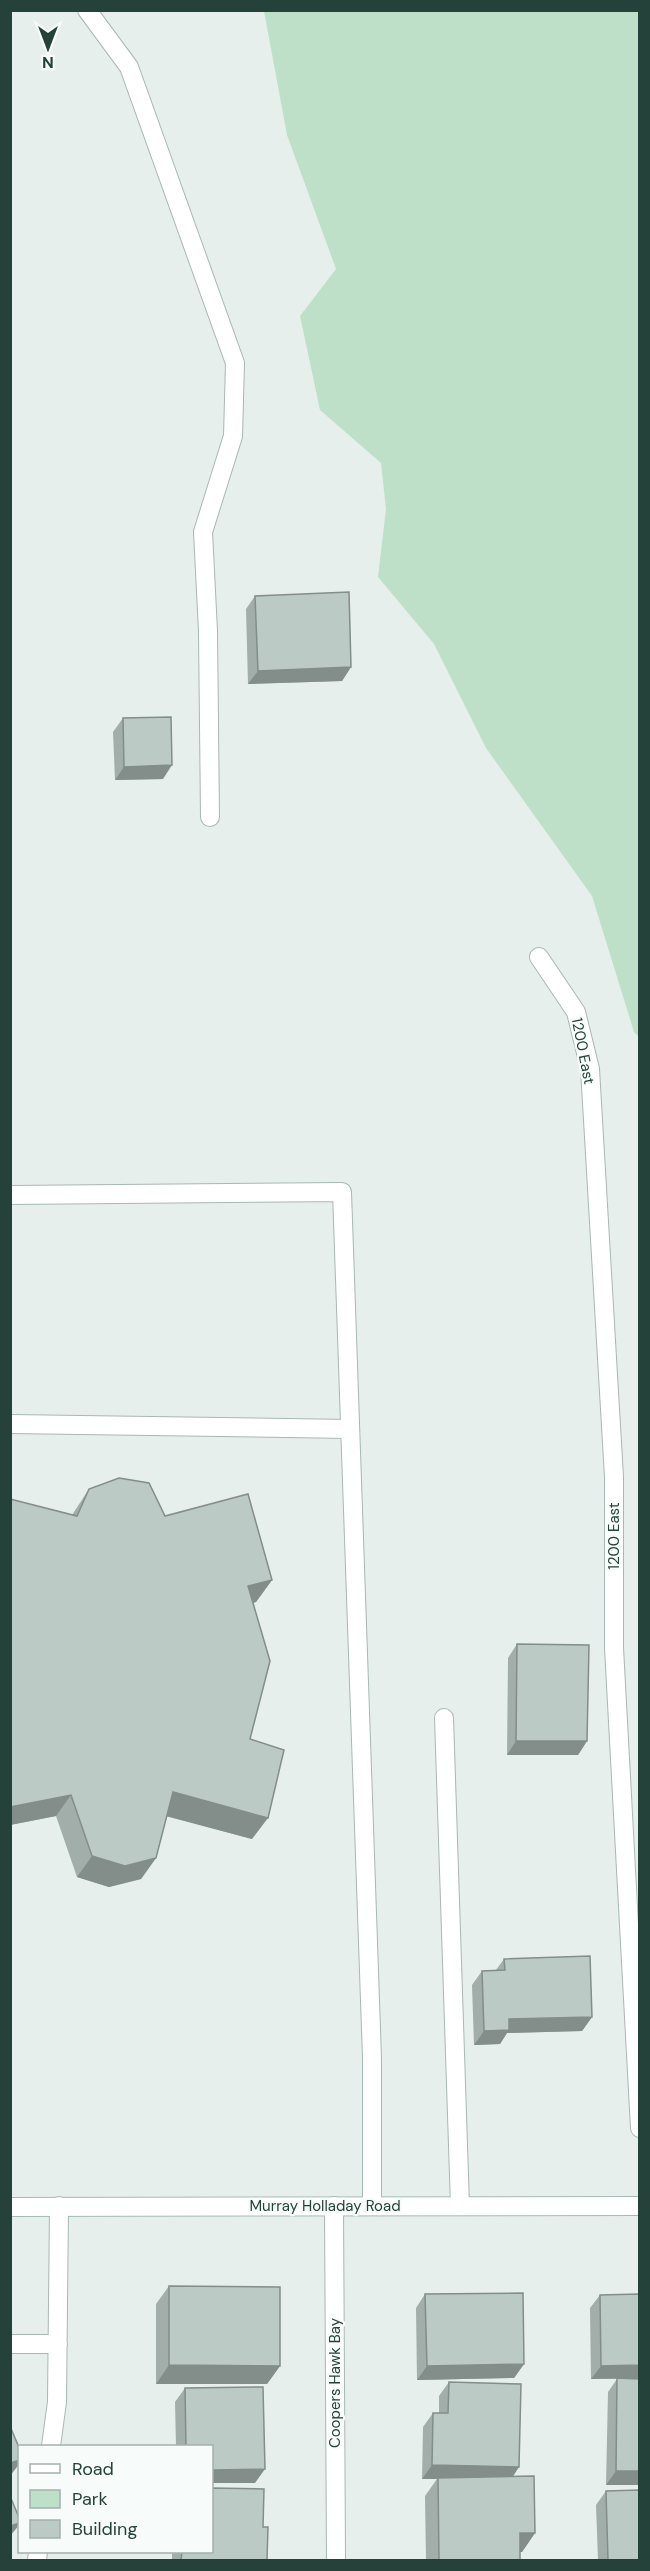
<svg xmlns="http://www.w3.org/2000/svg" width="650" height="2571" font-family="'DM Sans',sans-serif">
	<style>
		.green { fill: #bfe0c8 }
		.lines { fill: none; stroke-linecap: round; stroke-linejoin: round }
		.service-casing { stroke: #a8b8b2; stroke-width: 20 }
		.minor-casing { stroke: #a8b8b2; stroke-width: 20 }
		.secondary-casing { stroke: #a4bbb3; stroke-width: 20 }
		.service { stroke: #fff; stroke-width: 18 }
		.minor { stroke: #fff; stroke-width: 18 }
		.secondary { stroke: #fff; stroke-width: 18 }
		.wall { fill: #a1aea9 }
		.shaded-wall { fill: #838d89 }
		.building { fill: #bbcac4; stroke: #838d89; stroke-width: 1.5 }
		.labels { text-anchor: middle; stroke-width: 4.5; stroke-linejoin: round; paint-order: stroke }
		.street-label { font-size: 15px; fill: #24423a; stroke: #f7fbf9 }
	</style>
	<rect width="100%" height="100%" fill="#e6efeb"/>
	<path class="green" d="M 264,11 L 639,11 L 639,1037 L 634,1032 L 592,896 L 486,748 L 434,644 L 378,577 L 386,509 L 381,463 L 320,410 L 300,316 L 336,269 L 287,135 Z"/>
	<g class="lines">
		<defs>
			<path id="service" d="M 87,10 L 129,67 L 235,363 L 233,436 L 203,532 L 208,631 L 210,817
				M 10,1195 L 342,1192 L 372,2058 L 372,2206
				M 10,1424 L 350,1429
				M 444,1718 L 460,2206
				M 10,2344 L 58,2344
				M 51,2446 L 57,2402 L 59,2206
				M 37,2560 L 38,2552"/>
			<path id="minor" d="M 539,957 L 576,1012 L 590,1069 L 614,1477 L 614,1648 L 640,2128
				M 334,2206 L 336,2560"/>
			<path id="secondary" d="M 10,2207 L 640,2206"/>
		</defs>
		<use href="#service" class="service-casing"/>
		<use href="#minor" class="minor-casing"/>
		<use href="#secondary" class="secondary-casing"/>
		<use href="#service" class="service"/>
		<use href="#minor" class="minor"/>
		<use href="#secondary" class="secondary"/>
	</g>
	<path class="wall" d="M 255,596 L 351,667 L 342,681 L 248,684 L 246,609 Z
		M 123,718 L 163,779 L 115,780 L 113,732 Z
		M 89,1489 L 165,1516 L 272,1580 L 256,1602 L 253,1603 L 250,1739 L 252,1839 L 167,1816 L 156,1858 L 141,1879 L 109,1887 L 77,1877 L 56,1816 L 10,1825 L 10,1499 L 72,1515 Z
		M 517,1644 L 587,1741 L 578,1755 L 507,1755 L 508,1658 Z
		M 504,1959 L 592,2017 L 582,2031 L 507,2033 L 500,2044 L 474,2045 L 472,1985 L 482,1971 L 496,1970 Z
		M 169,2286 L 280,2366 L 267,2384 L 156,2384 L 156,2304 Z
		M 425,2294 L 524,2364 L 514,2378 L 417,2380 L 416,2308 Z
		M 600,2295 L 639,2379 L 639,2485 L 606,2485 L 608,2392 L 617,2379 L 591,2379 L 590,2308 Z
		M 449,2382 L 513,2476 L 535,2533 L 522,2552 L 520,2552 L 520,2560 L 426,2560 L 425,2496 L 437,2479 L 422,2479 L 423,2427 L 433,2413 L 439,2413 L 439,2396 Z
		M 185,2388 L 255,2483 L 212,2483 L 212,2446 L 176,2446 L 175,2402 Z
		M 606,2491 L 639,2560 L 598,2560 L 596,2505 Z
		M 263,2527 L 267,2560 L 172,2560 L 172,2552 L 212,2552 Z"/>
	<path class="shaded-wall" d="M 351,667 L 342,681 L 248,684 L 258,671 Z
		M 172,765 L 163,779 L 115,780 L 124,767 Z
		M 272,1580 L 256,1602 L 233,1608 L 248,1586 Z
		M 516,1741 L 587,1741 L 578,1755 L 507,1755 Z
		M 173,1792 L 268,1818 L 252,1839 L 158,1814 Z
		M 71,1795 L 56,1816 L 10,1825 L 10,1807 Z
		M 92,1856 L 156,1858 L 141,1879 L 109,1887 L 77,1877 Z
		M 592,2017 L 582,2031 L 507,2033 L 500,2044 L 474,2045 L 484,2031 L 509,2019 Z
		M 524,2364 L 514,2378 L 417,2380 L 427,2366 Z
		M 169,2365 L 280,2366 L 267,2384 L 156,2384 Z
		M 639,2365 L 639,2378 L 591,2379 L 601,2366 Z
		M 20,2460 L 20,2463 L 10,2476 L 10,2463 Z
		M 432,2465 L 519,2467 L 510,2481 L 438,2478 L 437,2479 L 422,2479 Z
		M 265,2469 L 255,2483 L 212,2483 L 212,2470 Z
		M 616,2471 L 639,2471 L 639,2485 L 606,2485 Z
		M 20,2523 L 20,2524 L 10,2536 L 10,2526 Z
		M 520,2533 L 535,2533 L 522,2552 L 507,2552 Z"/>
	<path class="building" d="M 349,592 L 351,667 L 258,671 L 255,596 Z
		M 171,717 L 172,765 L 124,767 L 123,718 Z
		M 119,1478 L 149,1483 L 165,1516 L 248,1494 L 272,1580 L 248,1586 L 270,1661 L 250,1739 L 284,1750 L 268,1818 L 173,1792 L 156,1858 L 125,1866 L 92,1856 L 71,1795 L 10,1807 L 10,1499 L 77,1516 L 89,1489 Z
		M 517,1644 L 589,1645 L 587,1741 L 516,1741 Z
		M 590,1956 L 592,2017 L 509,2019 L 509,2030 L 484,2031 L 482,1971 L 505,1970 L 504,1959 Z
		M 169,2286 L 280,2287 L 280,2366 L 169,2365 Z
		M 523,2293 L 524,2364 L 427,2366 L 425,2294 Z
		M 639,2294 L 639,2365 L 601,2366 L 600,2295 Z
		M 617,2378 L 639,2379 L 639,2471 L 616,2471 Z
		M 449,2382 L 521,2384 L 519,2467 L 432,2465 L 433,2413 L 448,2413 Z
		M 263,2387 L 265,2469 L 212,2470 L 212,2446 L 186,2446 L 185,2388 Z
		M 10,2426 L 20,2450 L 20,2460 L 10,2463 Z
		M 534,2476 L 535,2533 L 520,2533 L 520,2560 L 439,2560 L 438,2478 Z
		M 212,2488 L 264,2489 L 263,2527 L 268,2527 L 267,2560 L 181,2560 L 182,2552 L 212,2552 Z
		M 639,2490 L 639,2560 L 608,2560 L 606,2491 Z
		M 10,2496 L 20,2520 L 20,2523 L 10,2526 Z"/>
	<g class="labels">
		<g class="street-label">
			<text transform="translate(583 1051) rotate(79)" y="5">1200 East</text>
			<text transform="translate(614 1536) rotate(-90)" y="5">1200 East</text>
			<text x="325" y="2211">Murray Holladay Road</text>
			<text transform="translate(335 2383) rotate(-90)" y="5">Coopers Hawk Bay</text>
		</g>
	</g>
	<rect width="650" height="2571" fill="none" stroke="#24423a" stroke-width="24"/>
	<rect x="18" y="2445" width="195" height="108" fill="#f7fbf9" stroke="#a3b1ad" stroke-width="1.5"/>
	<rect x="30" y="2464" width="30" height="9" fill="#ffffff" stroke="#a3b1ad" stroke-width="1.5"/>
	<text x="72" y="2475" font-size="18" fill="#24423a">Road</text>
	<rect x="30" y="2490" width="30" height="18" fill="#bfe0c8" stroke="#a3b1ad" stroke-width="1.5"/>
	<text x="72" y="2505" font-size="18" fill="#24423a">Park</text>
	<rect x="30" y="2520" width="30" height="18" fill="#bbcac4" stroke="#a3b1ad" stroke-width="1.5"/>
	<text x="72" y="2535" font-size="18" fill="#24423a">Building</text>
	<g transform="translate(48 48) rotate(180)" stroke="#f7fbf9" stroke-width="4.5" paint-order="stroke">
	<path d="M0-4.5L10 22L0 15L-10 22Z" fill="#24423a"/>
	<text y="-9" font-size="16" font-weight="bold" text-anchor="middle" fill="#24423a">N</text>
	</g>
</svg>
